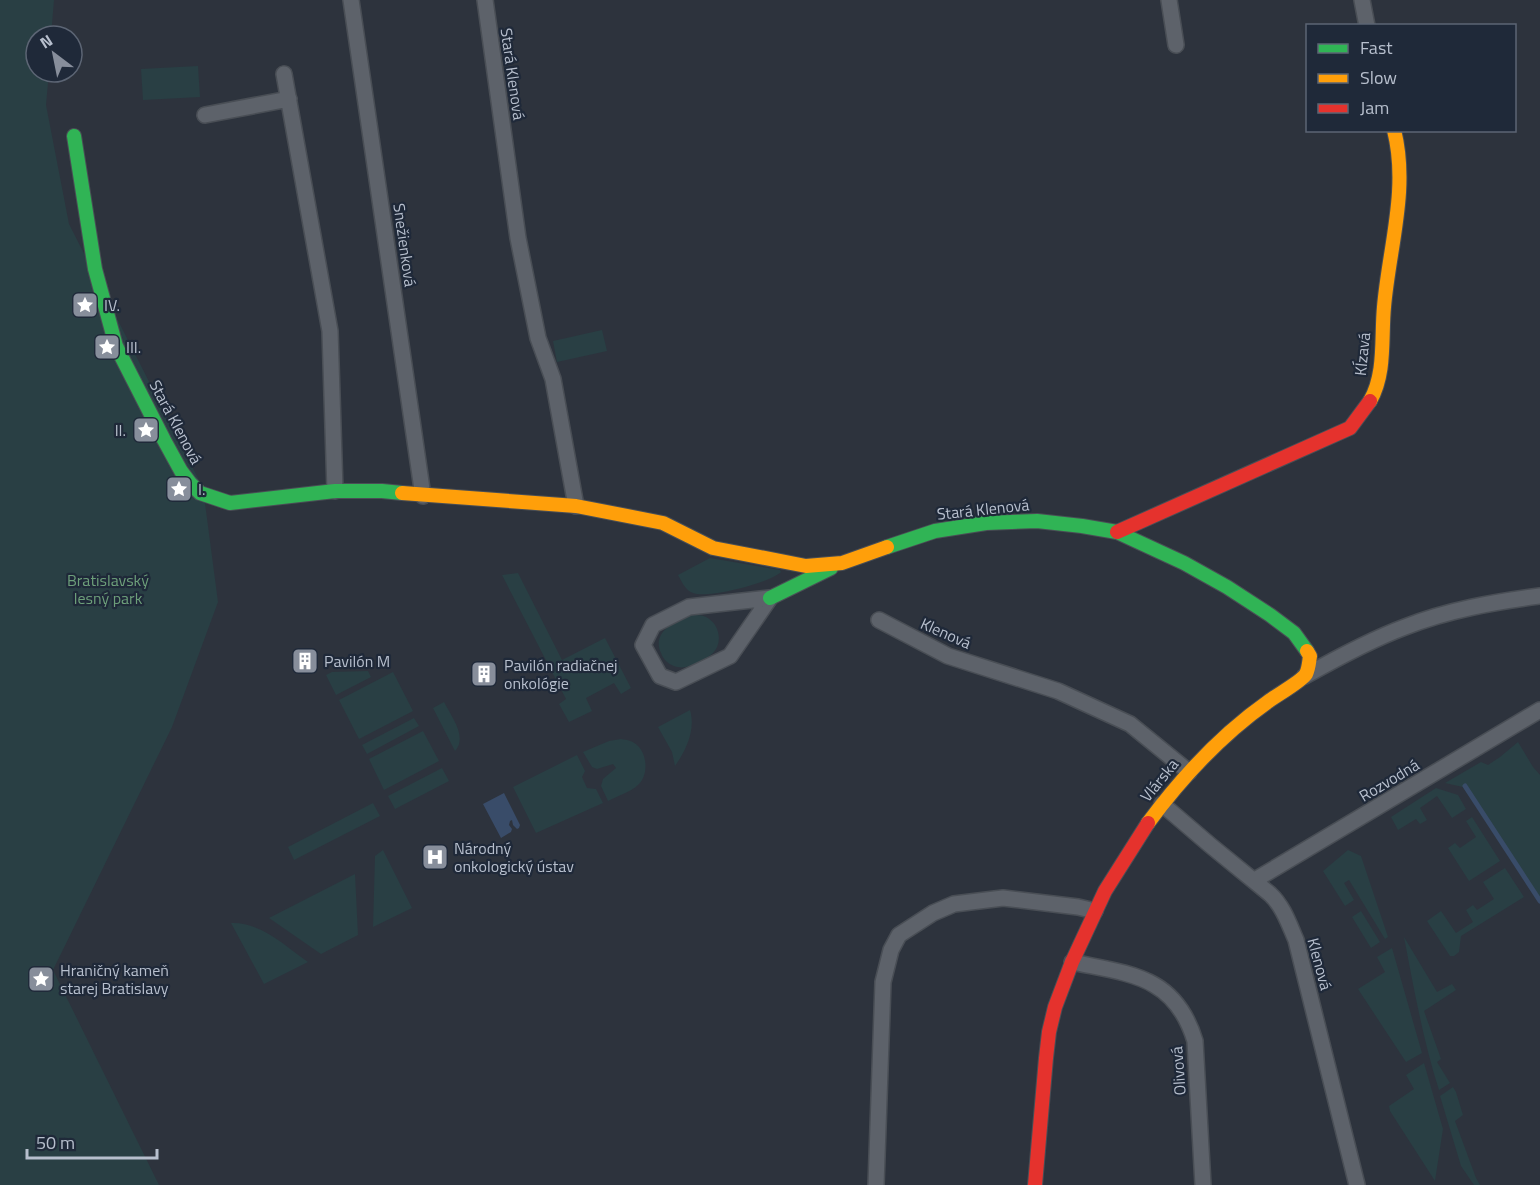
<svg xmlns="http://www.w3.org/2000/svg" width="1540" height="1185" font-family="'Titillium Web',sans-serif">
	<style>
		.green { fill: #293f44 }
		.water { fill: #394c69 }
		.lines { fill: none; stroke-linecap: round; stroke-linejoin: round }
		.stream { stroke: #394c69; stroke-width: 5 }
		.street-casing { stroke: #494e55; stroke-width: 18 }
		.fast-casing { stroke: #494e55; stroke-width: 16 }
		.slow-casing { stroke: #494e55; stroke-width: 16 }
		.jam-casing { stroke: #494e55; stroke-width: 16 }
		.street { stroke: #5d626a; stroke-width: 15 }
		.fast { stroke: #30b455; stroke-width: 14 }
		.slow { stroke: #ff9f0a; stroke-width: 14 }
		.jam { stroke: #e5322d; stroke-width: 14 }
		.labels { text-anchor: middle; stroke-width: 4.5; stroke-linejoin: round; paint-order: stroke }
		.street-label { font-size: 16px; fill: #b7bfcd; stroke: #1f2939 }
		.poi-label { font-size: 16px; fill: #b7bfcd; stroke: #1f2939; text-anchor: start }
		.park-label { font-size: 16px; fill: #6d9f7a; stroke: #1f2939 }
	</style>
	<rect width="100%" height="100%" fill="#2d333d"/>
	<path class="green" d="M 0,0 L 54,0 L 51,36 L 36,36 L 36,72 L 49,72 L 46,105 L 69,224 L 203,488 L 218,602 L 172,727 L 53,970 L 159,1185 L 0,1185 Z
		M 198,66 L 200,97 L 143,100 L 141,69 Z
		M 602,330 L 607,351 L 557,362 L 553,341 Z
		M 710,558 L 780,570 L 781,572 C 770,583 706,599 693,593 C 685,590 682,582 678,575 Z
		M 518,573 L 562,660 L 605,638 L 631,688 L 621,694 L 614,683 L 586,698 L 592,711 L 569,722 L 559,704 L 566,699 L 502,575 Z
		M 692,615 C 697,615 702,615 706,617 C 720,624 723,643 713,653 C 708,658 702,660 697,663 C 689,667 682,669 674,666 C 668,664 663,659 661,653 C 651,632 676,620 692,615 Z
		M 368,671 L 371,677 L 336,695 L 326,675 L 332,672 Z
		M 393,672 L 413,711 L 359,739 L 339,700 Z
		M 444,702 C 451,716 468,737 455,751 L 433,708 Z
		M 690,710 C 696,730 686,750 675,766 L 672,752 L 658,727 Z
		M 414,718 L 419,726 L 367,754 L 362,745 Z
		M 423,731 L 439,761 L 384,790 L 369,759 Z
		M 621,739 C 628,740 633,741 638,746 C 648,756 648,776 638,785 C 631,792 617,796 608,801 L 601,786 L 603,779 L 616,768 L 613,764 L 597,769 L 592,767 L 583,752 L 609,741 Z
		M 1518,742 L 1533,767 L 1540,775 L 1540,902 L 1463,787 L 1445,783 L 1481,762 L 1488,765 L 1500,757 Z
		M 577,755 L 585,771 L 582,777 L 587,788 L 596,789 L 603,803 L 536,833 L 513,787 Z
		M 442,768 L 449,781 L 395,809 L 388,796 Z
		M 1436,788 L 1458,795 L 1466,809 L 1452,818 L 1437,796 L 1420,808 L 1427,820 L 1420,824 L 1416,819 L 1398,830 L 1391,817 Z
		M 373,803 L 380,816 L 294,860 L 288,847 Z
		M 1472,817 L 1500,861 L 1469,881 L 1448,848 L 1455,843 L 1460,848 L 1476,837 L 1466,821 Z
		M 383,850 L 412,908 L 373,927 L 375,856 Z
		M 1348,850 L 1361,856 L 1388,937 L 1385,939 L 1349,880 L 1344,883 L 1354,900 L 1345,906 L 1323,871 Z
		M 1505,868 L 1524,897 L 1461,936 L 1459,952 L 1454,956 L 1450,956 L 1427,921 L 1441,911 L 1456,933 L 1473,922 L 1466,910 L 1473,905 L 1477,910 L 1494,899 L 1483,882 Z
		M 355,874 L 358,935 L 321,954 L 269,918 Z
		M 1361,911 L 1380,942 L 1371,948 L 1352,917 Z
		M 231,923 C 261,922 284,945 308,962 L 264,984 Z
		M 1404,937 L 1437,992 L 1452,984 L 1456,990 L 1424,1011 L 1441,1059 L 1437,1062 L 1450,1083 L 1439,1090 C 1423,1040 1414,989 1404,937 Z
		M 1392,948 L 1422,1053 L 1406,1062 L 1358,989 L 1385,972 L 1377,957 Z
		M 1424,1063 L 1443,1129 L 1435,1181 L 1390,1111 L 1389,1106 L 1414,1089 L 1406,1075 Z
		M 1453,1087 L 1456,1092 L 1463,1115 L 1455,1121 L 1476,1178 L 1480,1185 L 1474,1185 L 1461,1166 L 1440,1096 Z"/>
	<path class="water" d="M 504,793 L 520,825 L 519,828 L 517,829 L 513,825 L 512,820 L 510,821 L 509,825 L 512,829 L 511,832 L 501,838 L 483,804 Z"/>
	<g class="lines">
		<path class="stream" d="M 1465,786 L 1540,901"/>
		<defs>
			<path id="street" d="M 351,0 L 423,496
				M 485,0 L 518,238 L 538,338 L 553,379 L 576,506
				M 1169,0 L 1176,45
				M 1362,0 L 1367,26
				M 284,74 L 330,331 L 335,491
				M 205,115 L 289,99
				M 770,598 L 730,656 L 676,682 L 660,676 L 643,645 L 653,625 L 689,607 Z
				M 879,620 L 948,656 L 1058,691 L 1130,724 L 1189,772
				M 1305,676 C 1337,658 1370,640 1405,627 C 1448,610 1494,602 1540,596
				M 1162,804 L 1210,845 L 1270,894 C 1283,906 1289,924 1296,940 L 1357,1185
				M 1255,880 L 1540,710
				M 1072,962 C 1129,974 1175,975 1195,1041 L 1203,1185
				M 876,1185 L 883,982 L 891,950 L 899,935 L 933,913 L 954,904 L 1003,898 L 1078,907 L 1095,911"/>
			<path id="fast" d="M 74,136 L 95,269 L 116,346 L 164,440 L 181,471 L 190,483 L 200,493 L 230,503 L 335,491 L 382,491 L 402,493
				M 887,547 L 935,531 L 986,523 L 1037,521 L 1082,526 L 1117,532 L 1184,563 L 1227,587 L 1270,615 L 1294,633 L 1307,651
				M 770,598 L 831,568"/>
			<path id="slow" d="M 1370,401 C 1386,373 1381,338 1384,307 C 1389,248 1409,189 1394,130
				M 402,493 L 576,506 L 663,523 L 713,548 L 806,566 L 842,563 L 887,547
				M 1148,823 C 1182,777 1222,734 1269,701 C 1277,695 1302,681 1306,674 C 1309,668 1309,662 1310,656 L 1307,651"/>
			<path id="jam" d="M 1117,532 L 1350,428 L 1370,401
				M 1035,1185 L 1046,1058 L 1049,1032 L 1055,1007 L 1072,962 L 1105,891 L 1148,823"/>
		</defs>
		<use href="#street" class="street-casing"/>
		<use href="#fast" class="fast-casing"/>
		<use href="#slow" class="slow-casing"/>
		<use href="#jam" class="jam-casing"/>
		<use href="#street" class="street"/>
		<use href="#fast" class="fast"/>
		<use href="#slow" class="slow"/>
		<use href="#jam" class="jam"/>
	</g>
	<defs>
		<symbol id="sight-square" viewBox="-11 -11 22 22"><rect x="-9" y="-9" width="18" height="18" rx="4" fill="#878e9b" stroke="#1f2939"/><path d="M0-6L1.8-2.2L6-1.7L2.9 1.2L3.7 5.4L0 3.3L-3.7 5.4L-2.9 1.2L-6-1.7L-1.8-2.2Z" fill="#fff"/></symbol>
		<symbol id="building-square" viewBox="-11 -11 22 22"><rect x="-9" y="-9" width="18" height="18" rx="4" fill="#878e9b" stroke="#1f2939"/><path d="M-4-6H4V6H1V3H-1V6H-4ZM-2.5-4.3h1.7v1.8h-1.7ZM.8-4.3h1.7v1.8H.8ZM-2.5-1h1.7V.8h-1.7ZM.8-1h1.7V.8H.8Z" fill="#fff"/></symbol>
		<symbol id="hospital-square" viewBox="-11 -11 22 22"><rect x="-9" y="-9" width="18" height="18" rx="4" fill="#878e9b" stroke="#1f2939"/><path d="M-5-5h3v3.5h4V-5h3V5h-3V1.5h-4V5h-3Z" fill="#fff"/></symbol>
	</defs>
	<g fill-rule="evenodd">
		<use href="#sight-square" x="70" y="290" width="30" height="30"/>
		<use href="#sight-square" x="92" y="332" width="30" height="30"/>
		<use href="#sight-square" x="131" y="415" width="30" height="30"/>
		<use href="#sight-square" x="164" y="474" width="30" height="30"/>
		<use href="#building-square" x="290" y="646" width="30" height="30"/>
		<use href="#building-square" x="469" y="659" width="30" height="30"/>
		<use href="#hospital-square" x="420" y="842" width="30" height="30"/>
		<use href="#sight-square" x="26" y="964" width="30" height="30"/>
	</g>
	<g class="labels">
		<g class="street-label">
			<text transform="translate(513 74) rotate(82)" y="6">Stará Klenová</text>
			<text transform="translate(405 245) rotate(82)" y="6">Snežienková</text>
			<text transform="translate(1362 354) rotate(-84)" y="6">Kĺzavá</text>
			<text transform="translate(176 422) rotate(62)" y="6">Stará Klenová</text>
			<text transform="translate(983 509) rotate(-6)" y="6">Stará Klenová</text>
			<text transform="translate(946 633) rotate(24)" y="6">Klenová</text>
			<text transform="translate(1159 780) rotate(-51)" y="6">Vlárska</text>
			<text transform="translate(1389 780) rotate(-31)" y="6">Rozvodná</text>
			<text transform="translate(1320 964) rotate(75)" y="6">Klenová</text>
			<text transform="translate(1178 1071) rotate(-94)" y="6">Olivová</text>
		</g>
		<g class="poi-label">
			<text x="104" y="311">IV.</text>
			<text x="126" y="353">III.</text>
			<text x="126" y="436" text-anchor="end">II.</text>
			<text x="198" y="495">I.</text>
			<text x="324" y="667">Pavilón M</text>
			<text x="504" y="671">Pavilón radiačnej<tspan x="504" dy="18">onkológie</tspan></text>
			<text x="454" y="854">Národný<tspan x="454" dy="18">onkologický ústav</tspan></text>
			<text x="60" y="976">Hraničný kameň<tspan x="60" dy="18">starej Bratislavy</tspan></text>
		</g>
		<g class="park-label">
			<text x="108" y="586">Bratislavský<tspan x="108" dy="18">lesný park</tspan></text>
		</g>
	</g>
	<rect x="1306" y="24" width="210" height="108" fill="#1f2939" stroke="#5c6574" stroke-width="1.5"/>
	<rect x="1318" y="44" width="30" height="9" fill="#30b455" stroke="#5c6574" stroke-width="1.5"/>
	<text x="1360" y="54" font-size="18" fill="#b7bfcd">Fast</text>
	<rect x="1318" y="74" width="30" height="9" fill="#ff9f0a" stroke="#5c6574" stroke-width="1.5"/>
	<text x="1360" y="84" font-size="18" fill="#b7bfcd">Slow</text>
	<rect x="1318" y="104" width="30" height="9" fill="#e5322d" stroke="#5c6574" stroke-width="1.5"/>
	<text x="1360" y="114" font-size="18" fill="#b7bfcd">Jam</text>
	<g transform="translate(54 54) rotate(328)"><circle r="28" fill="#1f2939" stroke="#5c6574" stroke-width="1.5"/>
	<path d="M0-4.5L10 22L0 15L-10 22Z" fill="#878e9b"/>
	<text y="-9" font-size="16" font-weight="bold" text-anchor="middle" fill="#b7bfcd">N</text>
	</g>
	<path d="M27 1149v9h130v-9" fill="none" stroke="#b7bfcd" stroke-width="3"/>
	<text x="36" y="1149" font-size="18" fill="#b7bfcd" stroke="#1f2939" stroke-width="4.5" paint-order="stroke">50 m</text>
</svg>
